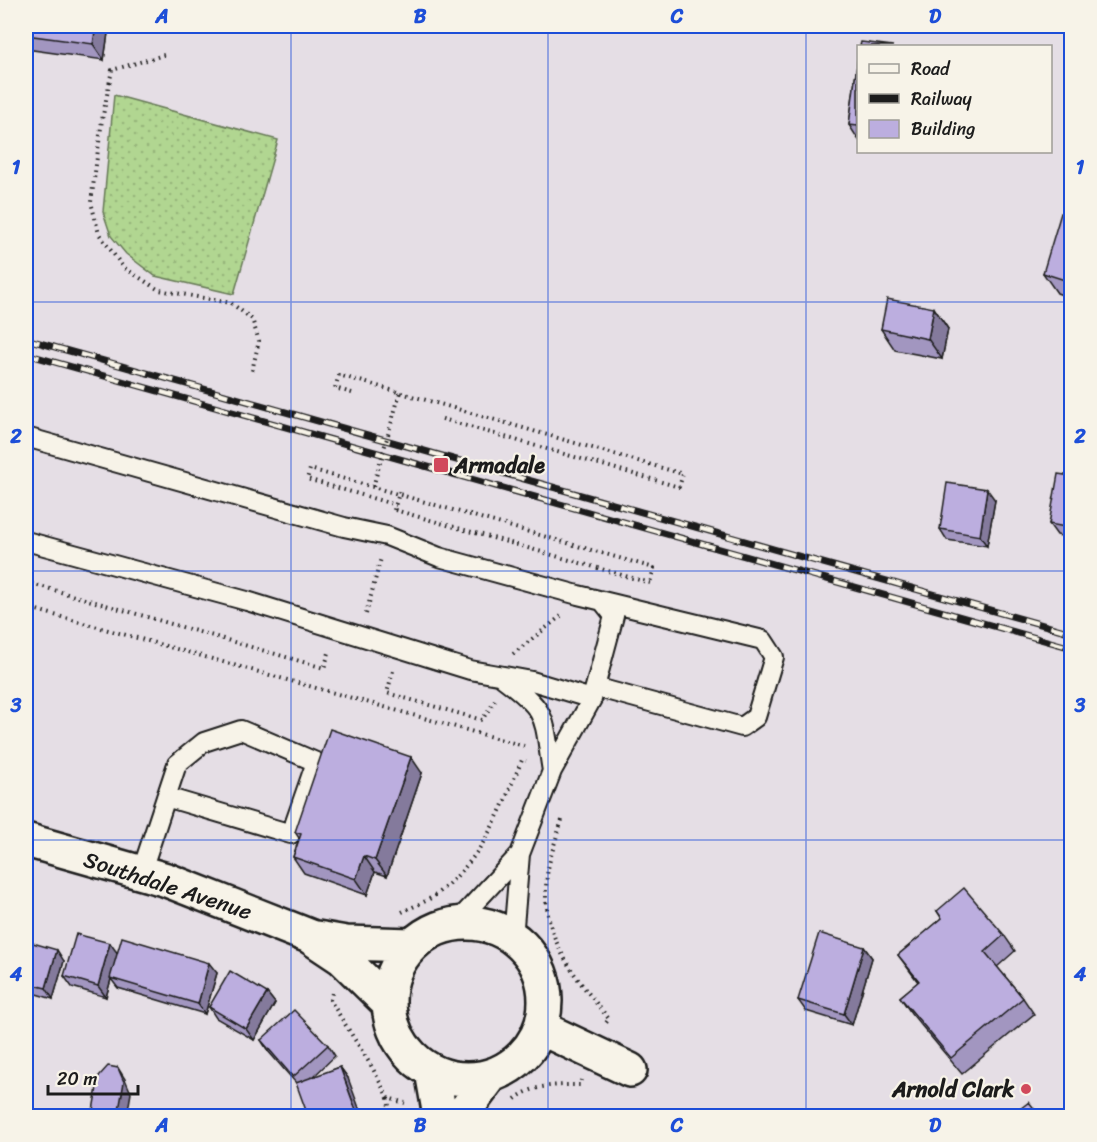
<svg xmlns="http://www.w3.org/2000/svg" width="1097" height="1142" font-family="Sriracha,sans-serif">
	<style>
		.grass { fill: url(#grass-dots); stroke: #667956; stroke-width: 1.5 }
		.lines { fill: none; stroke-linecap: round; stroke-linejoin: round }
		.service-casing { stroke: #1c1c1c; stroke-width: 22 }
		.minor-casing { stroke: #1c1c1c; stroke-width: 38 }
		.path { stroke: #1c1c1c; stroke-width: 4; stroke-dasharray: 1.5 4.5; stroke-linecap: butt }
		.service { stroke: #f7f3e8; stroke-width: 18 }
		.minor { stroke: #f7f3e8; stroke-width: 33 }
		.rail-casing { stroke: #1c1c1c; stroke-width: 7 }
		.rail { stroke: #f7f3e8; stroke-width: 4.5; stroke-dasharray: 14; stroke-linecap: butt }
		.path-bridge { stroke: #1c1c1c; stroke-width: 4; stroke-dasharray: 1.5 4.5; stroke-linecap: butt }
		.wall { fill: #a296c0; stroke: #1c1c1c; stroke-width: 1.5 }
		.shaded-wall { fill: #847a9c; stroke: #1c1c1c; stroke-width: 1.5 }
		.building { fill: #bcaedf; stroke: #1c1c1c; stroke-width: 1.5 }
		.grid { fill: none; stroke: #1d4ed8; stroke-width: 1.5; stroke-opacity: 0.55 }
		.poi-dot { fill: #d1495b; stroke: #f7f3e8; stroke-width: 2 }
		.labels { text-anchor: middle; stroke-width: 4.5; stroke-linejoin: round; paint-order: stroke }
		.poi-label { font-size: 22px; font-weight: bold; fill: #1c1c1c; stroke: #f7f3e8; text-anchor: start }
		.street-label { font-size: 22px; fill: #1c1c1c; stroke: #f7f3e8 }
		.neatline { fill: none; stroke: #1d4ed8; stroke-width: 2 }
		.grid-label { font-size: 20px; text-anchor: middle; font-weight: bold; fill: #1d4ed8 }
	</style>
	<defs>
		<pattern id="grass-dots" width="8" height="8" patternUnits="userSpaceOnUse" patternTransform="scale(1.5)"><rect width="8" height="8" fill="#b1d691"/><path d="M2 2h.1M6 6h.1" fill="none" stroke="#98b77c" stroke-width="1.8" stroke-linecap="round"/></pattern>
	</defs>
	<rect width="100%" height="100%" fill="#e5dee5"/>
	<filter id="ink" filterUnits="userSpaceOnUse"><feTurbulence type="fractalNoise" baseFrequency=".0167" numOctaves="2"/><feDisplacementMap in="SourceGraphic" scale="12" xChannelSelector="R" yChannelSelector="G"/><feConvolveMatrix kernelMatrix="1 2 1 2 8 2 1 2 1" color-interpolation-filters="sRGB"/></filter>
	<g filter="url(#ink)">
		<path class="grass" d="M 114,95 L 278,140 L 234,294 L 155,276 L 126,254 L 111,236 L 103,212 Z"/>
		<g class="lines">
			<defs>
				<path id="service" d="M 26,437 L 344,527 L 387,536 L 439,557 L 578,595 L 763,640 L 774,657 L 756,717 L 742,727 L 595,687 L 592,699 L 552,771 L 520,854 L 513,938
					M 26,541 L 247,601 L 470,670 L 532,681 L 592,699
					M 503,678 C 550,713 543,717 552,771
					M 595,687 L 614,616 L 603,602
					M 141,873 L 177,764 L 204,742 L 241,730 L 316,762 L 291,834 L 166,797
					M 455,924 L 520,854"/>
				<path id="minor" d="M 26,840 L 167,880 L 309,936 L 342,958 L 388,1003
					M389 1001a78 78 0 1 1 156 0a78 78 0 1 1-156 0Z
					M 317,938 L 346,943 L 412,945
					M 541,1028 L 630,1070
					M 432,1071 L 440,1116
					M 461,1116 L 490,1077"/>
			</defs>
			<use href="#service" class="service-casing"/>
			<use href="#minor" class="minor-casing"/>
			<path class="path" d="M 164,55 L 112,70 L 102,120 L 91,202 L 99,234 L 123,267 L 159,290 L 231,303 L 252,319 L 259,341 L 251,375
				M 352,393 L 335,388 L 339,375 L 683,474 L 679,487 L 439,418
				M 373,487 L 310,469 L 307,479 L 396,505
				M 394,510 L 400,490
				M 395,510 L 650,583
				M 26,582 L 324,668 L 330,650
				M 26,607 L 524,746
				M 366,614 L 381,558
				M 513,654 L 561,616
				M 393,671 L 387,693 L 482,720 L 495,700
				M 562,820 C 557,836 551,853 548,869 C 537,933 572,973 609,1019 L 605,1024
				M 402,912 C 414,906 429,901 439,892 C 485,856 500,811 522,760 L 526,761
				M 332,993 L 330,1000 L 372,1067 L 388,1098 L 405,1103
				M 388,1098 L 390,1116
				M 515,1099 C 534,1084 558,1085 580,1085 L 581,1080"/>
			<use href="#service" class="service"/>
			<use href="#minor" class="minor"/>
			<defs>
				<path id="rail" d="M 26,339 L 1072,633
					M 26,354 L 1072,648"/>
			</defs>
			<use href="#rail" class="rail-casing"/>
			<use href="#rail" class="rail"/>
			<path class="path-bridge" d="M 400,393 L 373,487 L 654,568 L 650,583"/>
		</g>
		<path class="wall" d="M 26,26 L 109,26 L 104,60 L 26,49 Z
			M 858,57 L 858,139 L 849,125 Z
			M 1071,216 L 1071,298 L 1057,293 L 1043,273 Z
			M 934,308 L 948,329 L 942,359 L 895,350 L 881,329 Z
			M 1071,476 L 1071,538 L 1057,535 L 1049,524 Z
			M 995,500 L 987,546 L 947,540 L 940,529 Z
			M 422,773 L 387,876 L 375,872 L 367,895 L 304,873 L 293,857 L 299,838 L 295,832 Z
			M 937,911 L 1004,935 L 1015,951 L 997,967 L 1023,998 L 1034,1014 L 962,1074 L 911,1013 L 900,997 L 918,982 L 898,955 L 942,919 Z
			M 26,941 L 64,961 L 53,999 L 26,991 Z
			M 864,947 L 872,958 L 852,1025 L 806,1011 L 798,1000 Z
			M 117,954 L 217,973 L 205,1014 L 118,988 L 111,979 L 106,997 L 72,987 L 64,976 Z
			M 267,993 L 275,1003 L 254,1040 L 216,1018 L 209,1007 Z
			M 261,1040 L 328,1045 L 335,1056 L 312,1078 L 340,1067 L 348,1078 L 296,1083 L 268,1051 Z"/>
		<path class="shaded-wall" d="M 96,26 L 109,26 L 104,60 L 93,44 Z
			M 934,308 L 948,329 L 942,359 L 928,339 Z
			M 987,489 L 995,500 L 987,546 L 980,536 Z
			M 411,757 L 422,773 L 387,876 L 375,860 Z
			M 364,856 L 375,872 L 367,895 L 356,879 Z
			M 110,943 L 118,954 L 106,997 L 98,986 Z
			M 864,947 L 872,958 L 852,1025 L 844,1014 Z
			M 57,950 L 64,961 L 53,999 L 46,988 Z
			M 209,963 L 217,973 L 205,1014 L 198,1004 Z
			M 267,993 L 275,1003 L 254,1040 L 246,1029 Z
			M 26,1040 L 28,1043 L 26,1051 Z
			M 340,1067 L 348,1078 L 362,1116 L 358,1116 Z
			M 118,1068 L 125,1079 L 131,1093 L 127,1116 L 118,1116 Z"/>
		<path class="building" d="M 26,26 L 96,26 L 93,44 L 26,35 Z
			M 861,42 L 893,46 L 860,46 Z
			M 858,57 L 858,126 L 849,125 Z
			M 1061,213 L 1071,216 L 1071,282 L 1043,273 Z
			M 887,299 L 934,308 L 928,339 L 881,329 Z
			M 1071,350 L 1071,367 L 1067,365 Z
			M 1058,474 L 1071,476 L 1071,528 L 1049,524 Z
			M 947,483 L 987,489 L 980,536 L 940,529 Z
			M 330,729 L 411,757 L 375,860 L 364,856 L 356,879 L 293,857 L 301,834 L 295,832 Z
			M 964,888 L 1004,935 L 985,952 L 1023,998 L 951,1058 L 900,997 L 919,981 L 898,955 L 942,918 L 937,911 Z
			M 819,933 L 864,947 L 844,1014 L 798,1000 Z
			M 76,934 L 110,943 L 98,986 L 64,976 Z
			M 122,937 L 209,963 L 198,1004 L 110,978 Z
			M 26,941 L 57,950 L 46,988 L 26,983 Z
			M 230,971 L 267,993 L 246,1029 L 209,1007 Z
			M 294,1010 L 328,1045 L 293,1077 L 261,1040 Z
			M 108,1066 L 118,1068 L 124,1082 L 118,1116 L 92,1116 L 99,1076 Z
			M 340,1067 L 358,1116 L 308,1116 L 296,1083 Z
			M 1029,1102 L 1040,1116 L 1011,1116 Z"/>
	</g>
	<path class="grid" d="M 291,26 L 291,1116M 548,26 L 548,1116M 806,26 L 806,1116M 26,302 L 1072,302M 26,571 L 1072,571M 26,840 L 1072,840"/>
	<g class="poi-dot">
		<rect x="433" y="457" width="16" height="16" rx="3"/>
		<circle cx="1026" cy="1089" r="6"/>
	</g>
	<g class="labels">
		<g class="poi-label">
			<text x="454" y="473">Armadale</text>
			<text x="1014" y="1097" text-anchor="end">Arnold Clark</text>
		</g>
		<g class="street-label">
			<text transform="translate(168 885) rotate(18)" y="8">Southdale Avenue</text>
		</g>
	</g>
	<rect width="1097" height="1142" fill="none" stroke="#f7f3e8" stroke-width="66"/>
	<rect x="857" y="45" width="195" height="108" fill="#f7f3e8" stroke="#9f9d96" stroke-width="1.5"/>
	<rect x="869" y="64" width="30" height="9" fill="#f7f3e8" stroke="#9f9d96" stroke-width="1.5"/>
	<text x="911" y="75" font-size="18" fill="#1c1c1c">Road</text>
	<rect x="869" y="94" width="30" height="9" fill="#1c1c1c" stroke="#9f9d96" stroke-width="1.5"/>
	<text x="911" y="105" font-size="18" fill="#1c1c1c">Railway</text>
	<rect x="869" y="120" width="30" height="18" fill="#bcaedf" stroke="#9f9d96" stroke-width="1.5"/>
	<text x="911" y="135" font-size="18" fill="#1c1c1c">Building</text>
	<path d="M48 1085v9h90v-9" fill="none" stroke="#1c1c1c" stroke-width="3"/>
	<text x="57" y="1085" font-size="18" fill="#1c1c1c" stroke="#f7f3e8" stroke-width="4.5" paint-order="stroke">20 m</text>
	<rect x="33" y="33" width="1031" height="1076" class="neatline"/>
	<g class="grid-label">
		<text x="162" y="23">A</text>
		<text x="420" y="23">B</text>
		<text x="677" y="23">C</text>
		<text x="935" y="23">D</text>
		<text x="16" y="174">1</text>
		<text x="1080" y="174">1</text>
		<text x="16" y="443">2</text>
		<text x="1080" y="443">2</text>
		<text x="16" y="712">3</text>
		<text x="1080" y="712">3</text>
		<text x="16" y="981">4</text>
		<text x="1080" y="981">4</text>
		<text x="162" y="1132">A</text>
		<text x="420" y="1132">B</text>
		<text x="677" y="1132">C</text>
		<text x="935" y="1132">D</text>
	</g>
</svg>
